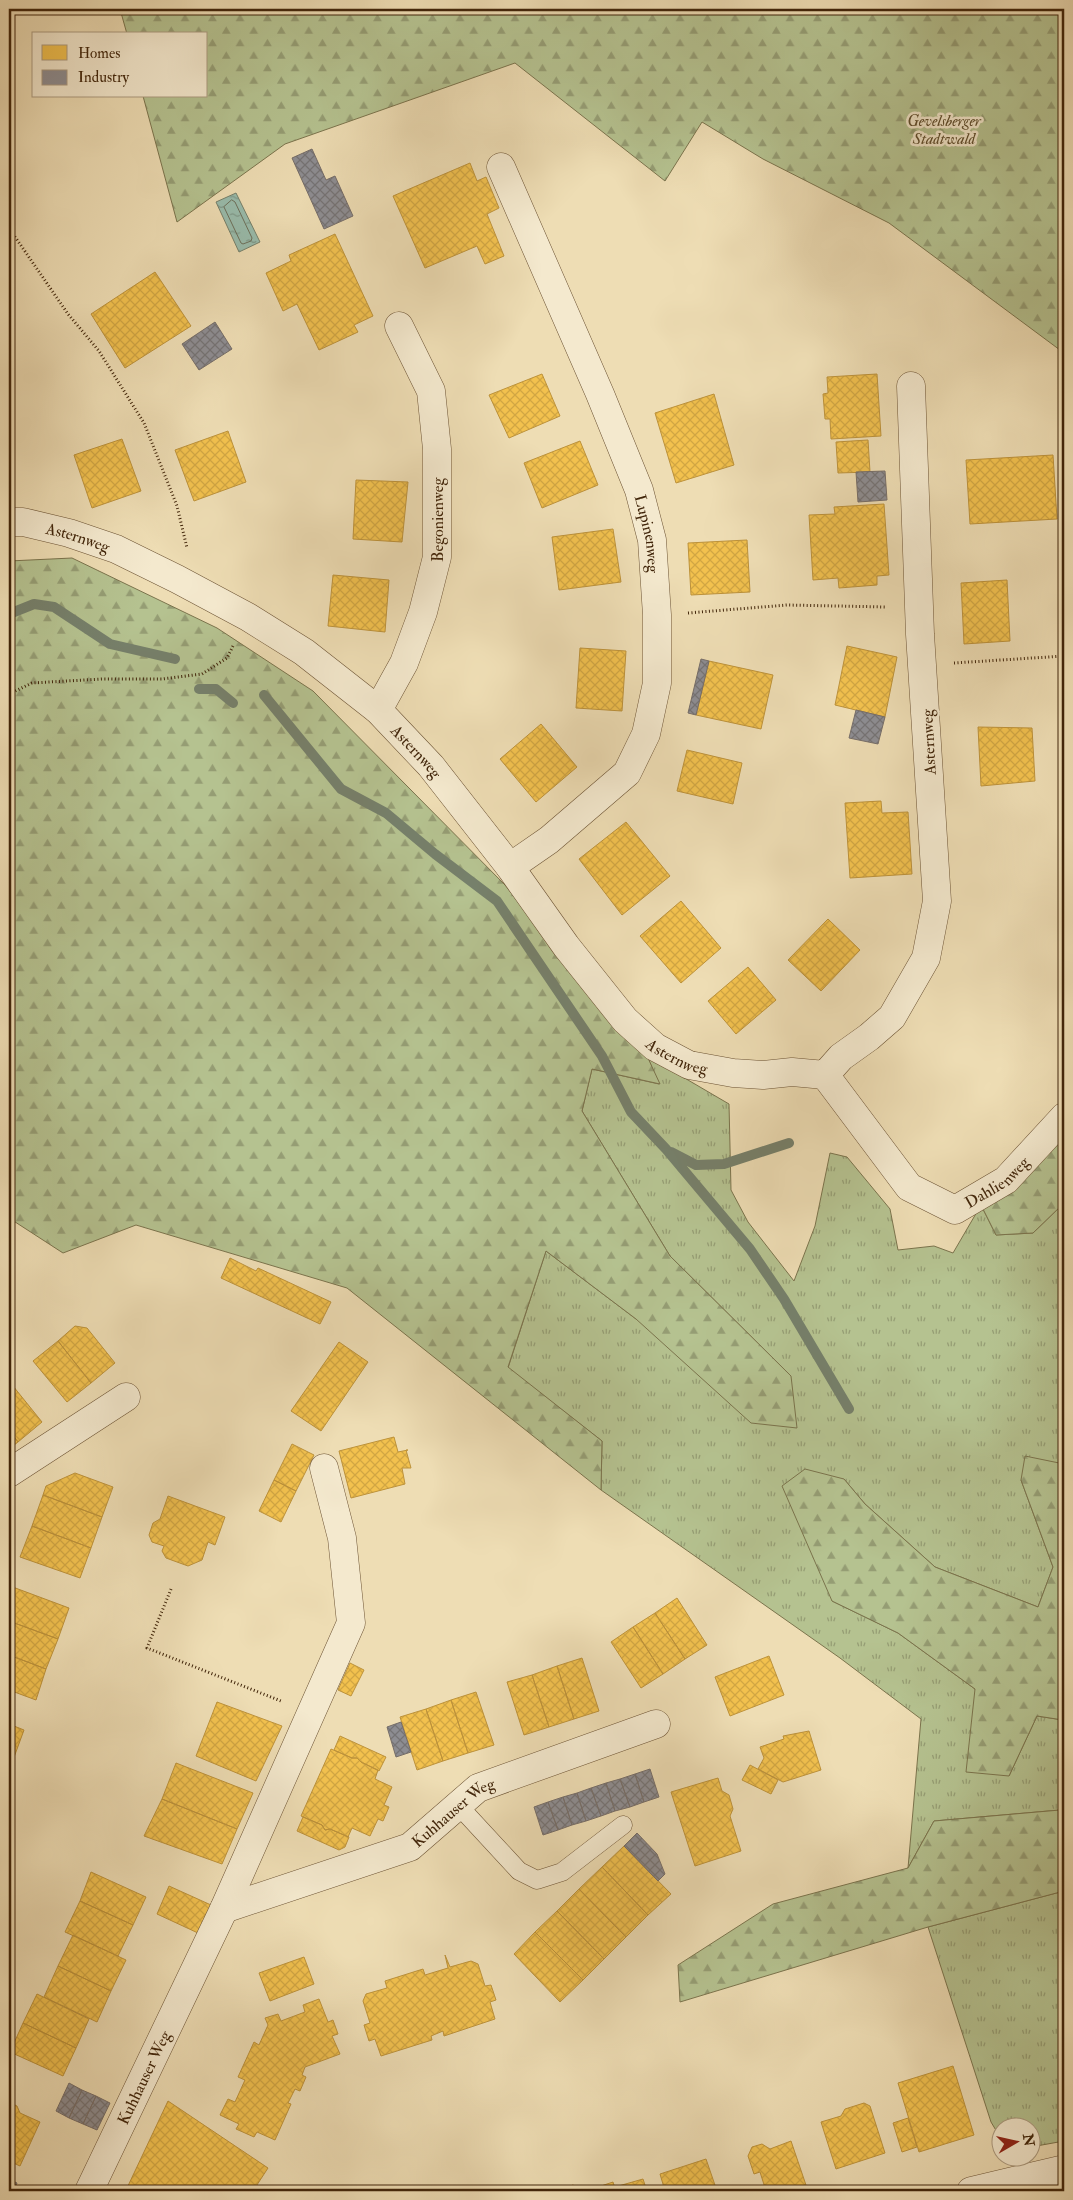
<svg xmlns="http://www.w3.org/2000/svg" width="1073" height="2200" font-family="'IM FELL Double Pica',serif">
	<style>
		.grass { fill: url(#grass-tufts); stroke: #7b744d }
		.forest { fill: url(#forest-firs); stroke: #7b744d }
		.water { fill: url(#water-ripples); stroke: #76806b }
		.homes { fill: url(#homes-cross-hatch); stroke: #bd923a }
		.industry { fill: url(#industry-cross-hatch); stroke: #766e69 }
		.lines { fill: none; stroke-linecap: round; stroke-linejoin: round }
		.shore { stroke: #6d705b; stroke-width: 1 }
		.stream { stroke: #76806b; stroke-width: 10 }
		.service-casing { stroke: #6c5334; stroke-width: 19 }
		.minor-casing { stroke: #6c5334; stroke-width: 29 }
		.path { stroke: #41250a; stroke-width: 3; stroke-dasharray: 1 2.5; stroke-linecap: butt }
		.service { stroke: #f4e9ce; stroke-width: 18 }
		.minor { stroke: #f4e9ce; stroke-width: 28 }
		.labels { text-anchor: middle; stroke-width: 5; stroke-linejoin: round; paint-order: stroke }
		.park-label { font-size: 16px; font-style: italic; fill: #5e4c2c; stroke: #f4e9ce }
		.street-label { font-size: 16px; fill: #41250a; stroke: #f4e9ce }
	</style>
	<defs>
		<pattern id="grass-tufts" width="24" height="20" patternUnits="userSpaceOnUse" patternTransform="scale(1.25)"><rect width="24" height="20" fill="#b5c290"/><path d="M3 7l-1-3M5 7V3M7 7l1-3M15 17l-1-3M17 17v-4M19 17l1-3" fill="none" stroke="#959d74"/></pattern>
		<pattern id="forest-firs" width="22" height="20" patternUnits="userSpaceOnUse" patternTransform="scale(1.25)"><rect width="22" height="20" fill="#b5c290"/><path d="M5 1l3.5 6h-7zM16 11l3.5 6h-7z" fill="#959d74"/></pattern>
		<pattern id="water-ripples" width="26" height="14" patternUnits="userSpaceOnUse" patternTransform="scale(1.25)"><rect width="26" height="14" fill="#99bcac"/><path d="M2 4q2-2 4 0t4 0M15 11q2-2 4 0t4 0" fill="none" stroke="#7e998a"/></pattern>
		<pattern id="homes-cross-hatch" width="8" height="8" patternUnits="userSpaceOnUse" patternTransform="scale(1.25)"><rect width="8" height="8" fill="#f2c14e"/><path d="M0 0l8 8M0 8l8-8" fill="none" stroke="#d1a643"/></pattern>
		<pattern id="industry-cross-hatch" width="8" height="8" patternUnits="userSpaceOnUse" patternTransform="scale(1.25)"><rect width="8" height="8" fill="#8d8d92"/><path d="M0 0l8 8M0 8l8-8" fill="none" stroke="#757375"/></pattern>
	</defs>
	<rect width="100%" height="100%" fill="#eeddb4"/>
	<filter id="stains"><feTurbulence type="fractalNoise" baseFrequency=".004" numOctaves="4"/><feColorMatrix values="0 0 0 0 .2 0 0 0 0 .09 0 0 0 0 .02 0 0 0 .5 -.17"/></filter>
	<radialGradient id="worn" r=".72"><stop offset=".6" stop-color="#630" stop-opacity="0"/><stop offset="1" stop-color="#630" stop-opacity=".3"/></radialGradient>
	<path class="grass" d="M 647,1056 L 729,1104 L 731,1190 L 748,1222 L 794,1281 L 815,1226 L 830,1153 L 847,1157 L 890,1209 L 898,1250 L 934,1246 L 953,1253 L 981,1205 L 996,1235 L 1033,1233 L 1064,1203 L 1064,1464 L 1062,1462 L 1021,1480 L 1053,1567 L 1038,1607 L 935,1567 L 865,1504 L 844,1479 L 832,1601 L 898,1633 L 975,1689 L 1009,1776 L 1037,1716 L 1063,1720 L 1060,1810 L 934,1821 L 908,1868 L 921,1719 L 840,1658 L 601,1490 L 602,1441 L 508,1368 L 546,1251 L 636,1319 L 791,1376 L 670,1256 L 582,1111 L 592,1069 L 659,1084 Z
		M 1064,1891 L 1064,2141 L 1031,2147 L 1030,2128 L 1000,2128 L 1000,2137 L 991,2122 L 928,1927 Z"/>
	<path class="forest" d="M 120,9 L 1064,9 L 1064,353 L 889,223 L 763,159 L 702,122 L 665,181 L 515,63 L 285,144 L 177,222 L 143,96 L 206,96 L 206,34 L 127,34 Z
		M 72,558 L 217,628 L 313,691 L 505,885 L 608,1020 L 647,1056 L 660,1084 L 592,1069 L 582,1111 L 670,1256 L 791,1376 L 797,1428 L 751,1423 L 636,1319 L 546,1251 L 508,1367 L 602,1441 L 601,1490 L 347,1288 L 136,1225 L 63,1253 L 9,1218 L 9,561 Z
		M 1064,1103 L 1064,1203 L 1033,1233 L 996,1235 L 981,1205 L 1053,1128 Z
		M 1025,1456 L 1064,1464 L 1064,1891 L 928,1927 L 680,2002 L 678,1965 L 773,1904 L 908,1868 L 934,1821 L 1060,1810 L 1063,1720 L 1037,1716 L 1009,1776 L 966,1772 L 975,1689 L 898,1633 L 832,1601 L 782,1486 L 805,1469 L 844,1479 L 865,1504 L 935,1567 L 1038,1607 L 1053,1567 L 1021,1480 Z"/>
	<path class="water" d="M 236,193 L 260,242 L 239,252 L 216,202 Z"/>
	<path class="homes" d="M 470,163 L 477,181 L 486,177 L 499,208 L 487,214 L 504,256 L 485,264 L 477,246 L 425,268 L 393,196 Z
		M 335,234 L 373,316 L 354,325 L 358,332 L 319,350 L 297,304 L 283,311 L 266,273 L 291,261 L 289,255 Z
		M 155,272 L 191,326 L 125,368 L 91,314 Z
		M 542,374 L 560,416 L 509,438 L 489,395 Z
		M 877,374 L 881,436 L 831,439 L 830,419 L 825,419 L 823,394 L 828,393 L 827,377 Z
		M 714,394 L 734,465 L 676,483 L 655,413 Z
		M 228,431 L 246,482 L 194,501 L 175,450 Z
		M 122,439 L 141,491 L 92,508 L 74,455 Z
		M 868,440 L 870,472 L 838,473 L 836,442 Z
		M 580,441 L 598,485 L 542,508 L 524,463 Z
		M 1053,455 L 1057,519 L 970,524 L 966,460 Z
		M 9,478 L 13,496 L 9,497 Z
		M 356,480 L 408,482 L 402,542 L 353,539 Z
		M 884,504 L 889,575 L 877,576 L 877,585 L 839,588 L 838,578 L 813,580 L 809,515 L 835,514 L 834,507 Z
		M 613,529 L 621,582 L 559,590 L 552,537 Z
		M 747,540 L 750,592 L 691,595 L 688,543 Z
		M 333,575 L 389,580 L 385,632 L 328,626 Z
		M 1007,580 L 1010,641 L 964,644 L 961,583 Z
		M 847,646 L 897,657 L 885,717 L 835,705 Z
		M 580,648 L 626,651 L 622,711 L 576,708 Z
		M 709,661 L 773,675 L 761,729 L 696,715 Z
		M 541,724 L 577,767 L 536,802 L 500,759 Z
		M 978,727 L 1032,728 L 1035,781 L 981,786 Z
		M 687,750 L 742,763 L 733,804 L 677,791 Z
		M 881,801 L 882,813 L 908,812 L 912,874 L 850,878 L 845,803 Z
		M 626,822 L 670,876 L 622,915 L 579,859 Z
		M 681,901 L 721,948 L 681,983 L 640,936 Z
		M 828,919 L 860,950 L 821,991 L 788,960 Z
		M 748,967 L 776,1000 L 736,1034 L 708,1001 Z
		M 230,1258 L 256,1271 L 258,1268 L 331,1302 L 320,1324 L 221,1278 Z
		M 75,1326 L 87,1328 L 115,1363 L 91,1383 L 58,1341 Z
		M 58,1341 L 91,1383 L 67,1402 L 33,1361 Z
		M 339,1342 L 368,1362 L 321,1431 L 291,1411 Z
		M 9,1381 L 42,1422 L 18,1442 L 9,1430 Z
		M 9,1430 L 18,1442 L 9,1449 Z
		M 394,1437 L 398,1452 L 408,1450 L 406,1450 L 411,1468 L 402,1468 L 405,1484 L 351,1498 L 339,1451 Z
		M 292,1444 L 314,1455 L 296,1491 L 274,1480 Z
		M 75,1473 L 113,1487 L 102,1517 L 43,1495 L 46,1486 Z
		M 274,1480 L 296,1491 L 281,1522 L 259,1511 Z
		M 43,1495 L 102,1517 L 91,1548 L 32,1526 Z
		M 168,1496 L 225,1517 L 215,1545 L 208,1542 L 202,1560 L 188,1566 L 166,1558 L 162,1551 L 164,1546 L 152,1542 L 149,1535 L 153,1523 L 160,1519 Z
		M 32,1526 L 91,1548 L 80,1578 L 20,1557 Z
		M 10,1586 L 69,1608 L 58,1639 L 9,1621 Z
		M 677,1598 L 707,1645 L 685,1659 L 655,1613 Z
		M 655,1613 L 685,1659 L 663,1674 L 633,1627 Z
		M 9,1621 L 58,1639 L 46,1669 L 9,1655 Z
		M 633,1627 L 663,1674 L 641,1688 L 611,1642 Z
		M 9,1655 L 46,1669 L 36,1700 L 9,1690 Z
		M 769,1656 L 784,1695 L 730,1716 L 715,1677 Z
		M 582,1658 L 599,1711 L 574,1719 L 557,1666 Z
		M 350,1663 L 364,1670 L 351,1696 L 338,1690 Z
		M 557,1666 L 574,1719 L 549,1727 L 532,1675 Z
		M 532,1675 L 549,1727 L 524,1735 L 507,1682 Z
		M 476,1692 L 494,1745 L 468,1753 L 451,1700 Z
		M 451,1700 L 468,1753 L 443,1761 L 426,1709 Z
		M 217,1702 L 282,1726 L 256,1781 L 196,1756 Z
		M 426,1709 L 443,1761 L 417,1770 L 400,1717 Z
		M 9,1724 L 24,1730 L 13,1760 L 9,1758 Z
		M 809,1731 L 821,1770 L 783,1782 L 758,1769 L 764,1758 L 760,1747 L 784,1739 L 783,1736 Z
		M 340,1736 L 386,1757 L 379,1771 L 361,1762 L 357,1758 L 352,1758 L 334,1750 Z
		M 331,1749 L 352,1758 L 357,1758 L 361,1762 L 378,1770 L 375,1779 L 392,1787 L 384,1805 L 389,1807 L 383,1821 L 378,1819 L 370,1836 L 352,1828 L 348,1837 L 330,1829 L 325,1830 L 322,1825 L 301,1816 Z
		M 9,1758 L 13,1760 L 9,1773 Z
		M 176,1763 L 253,1793 L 237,1829 L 162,1799 Z
		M 750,1765 L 778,1780 L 771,1794 L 742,1780 Z
		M 718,1778 L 722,1791 L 729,1795 L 733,1809 L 730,1816 L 741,1851 L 695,1866 L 671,1792 Z
		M 162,1799 L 237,1829 L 222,1864 L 144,1836 Z
		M 303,1817 L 322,1825 L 325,1830 L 330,1829 L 349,1837 L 345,1847 L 339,1850 L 297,1831 Z
		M 624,1846 L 671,1894 L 648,1915 L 602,1867 Z
		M 602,1867 L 648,1915 L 626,1937 L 579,1889 Z
		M 91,1872 L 146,1897 L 133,1925 L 80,1901 Z
		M 169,1886 L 211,1905 L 198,1933 L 157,1914 Z
		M 579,1889 L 626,1937 L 604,1959 L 557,1911 Z
		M 80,1901 L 133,1925 L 118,1956 L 65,1932 Z
		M 557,1911 L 604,1959 L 583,1980 L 535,1932 Z
		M 535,1932 L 583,1980 L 560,2002 L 514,1954 Z
		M 73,1935 L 126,1960 L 111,1991 L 58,1966 Z
		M 445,1955 L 450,1967 L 471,1961 L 478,1964 L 485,1986 L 491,1985 L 496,2000 L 490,2002 L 495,2019 L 444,2036 L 443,2031 L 431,2036 L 432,2040 L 381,2056 L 375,2039 L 369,2041 L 364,2025 L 370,2023 L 363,2001 L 366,1994 L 387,1988 L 385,1981 L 423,1969 L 425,1975 L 448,1968 Z
		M 304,1957 L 314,1984 L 270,2001 L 259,1973 Z
		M 58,1966 L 111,1991 L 97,2022 L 44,1997 Z
		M 37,1994 L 89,2019 L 76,2048 L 23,2023 Z
		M 319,1999 L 328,2022 L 333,2020 L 338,2034 L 332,2036 L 340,2054 L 305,2067 L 302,2075 L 306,2077 L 300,2091 L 295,2089 L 288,2103 L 291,2104 L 275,2140 L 257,2132 L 254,2137 L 236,2129 L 239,2124 L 220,2115 L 228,2099 L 235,2102 L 245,2080 L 238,2077 L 254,2042 L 259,2045 L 268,2025 L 265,2018 L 278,2014 L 281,2021 L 305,2012 L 303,2005 Z
		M 23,2023 L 76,2048 L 63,2076 L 10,2052 Z
		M 953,2066 L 974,2135 L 919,2152 L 898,2083 Z
		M 168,2101 L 268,2168 L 253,2191 L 119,2191 L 127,2188 Z
		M 9,2102 L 17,2106 L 20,2113 L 40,2122 L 20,2166 L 9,2161 Z
		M 864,2103 L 870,2106 L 885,2153 L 836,2169 L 821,2122 L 841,2116 L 845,2109 Z
		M 908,2118 L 917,2147 L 902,2152 L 893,2123 Z
		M 791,2141 L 808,2191 L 766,2191 L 760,2172 L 754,2174 L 748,2156 L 752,2147 L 762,2144 L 770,2149 Z
		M 706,2159 L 717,2191 L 665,2191 L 660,2174 Z
		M 643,2179 L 647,2191 L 616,2191 L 615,2187 Z
		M 613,2182 L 616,2191 L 586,2191 Z
		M 573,2185 L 583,2191 L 563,2191 L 564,2188 Z"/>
	<path class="industry" d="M 312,149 L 326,180 L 335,176 L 353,216 L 324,229 L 292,158 Z
		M 215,322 L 232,349 L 199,370 L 182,344 Z
		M 885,471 L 887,500 L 858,502 L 856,472 Z
		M 701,659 L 709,661 L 696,715 L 688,713 Z
		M 856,710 L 885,717 L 878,744 L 849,738 Z
		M 401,1722 L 411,1752 L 396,1757 L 387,1727 Z
		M 650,1769 L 659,1797 L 644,1802 L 635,1774 Z
		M 635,1774 L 644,1802 L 630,1807 L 620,1779 Z
		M 620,1779 L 630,1807 L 615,1811 L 606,1783 Z
		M 606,1783 L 615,1811 L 601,1816 L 591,1788 Z
		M 591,1788 L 601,1816 L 586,1821 L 577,1793 Z
		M 577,1793 L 586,1821 L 572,1825 L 563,1797 Z
		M 563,1797 L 572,1825 L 558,1830 L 548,1802 Z
		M 548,1802 L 558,1830 L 543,1835 L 534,1807 Z
		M 637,1833 L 657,1854 L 665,1874 L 658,1881 L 624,1846 Z
		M 69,2083 L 82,2090 L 69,2118 L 56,2111 Z
		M 82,2090 L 96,2096 L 83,2124 L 69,2118 Z
		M 96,2096 L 110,2103 L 97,2130 L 83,2124 Z
		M 9,2179 L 17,2183 L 14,2191 L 9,2191 Z"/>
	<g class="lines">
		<path class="shore" d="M 232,200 L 235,202 L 252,238 L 251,241 L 243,244 L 241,243 L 224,207 Z"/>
		<path class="stream" d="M 9,614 L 34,604 L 54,607 L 110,644 L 175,659
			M 199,689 L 216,689 L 233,703
			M 264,695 L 341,789 L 386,813 L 435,854 L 497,901 L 602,1056 L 631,1112 L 666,1149 L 750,1249 L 784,1299 L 849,1409
			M 671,1152 L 696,1165 L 724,1164 L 789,1143"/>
		<defs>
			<path id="service" d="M 458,1805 L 519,1871 L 537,1880 L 562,1872 L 623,1825"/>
			<g id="minor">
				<path id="s1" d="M 501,167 L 600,394 L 639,490 L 652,540 L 657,615 L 657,683 L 646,734 L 627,773 L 549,840 L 510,867"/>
				<path id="s2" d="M 9,522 L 23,522 L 69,533 L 116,549 L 177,579 L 248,617 L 304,652 L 378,710 L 431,766 L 510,867 L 566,946 L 625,1020 L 655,1047 L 689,1065 L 733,1073 L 763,1075 L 792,1072 L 825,1075 L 841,1057 L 869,1037 L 892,1017 L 926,958 L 937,901 L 920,634 L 911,386"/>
				<path id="s3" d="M 378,710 L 404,663 L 423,612 L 437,557 L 437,449 L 431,391 L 399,326"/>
				<path id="s4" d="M 825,1075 L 909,1187 L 955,1210 L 1006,1180 L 1064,1117"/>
				<path d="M 9,1473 L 126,1397"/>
				<path id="s5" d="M 224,1909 L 410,1847 L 478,1788 L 656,1724"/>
				<path id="s6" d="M 89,2191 L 224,1909 L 351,1623 L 342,1538 L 324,1468"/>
				<path d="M 971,2191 L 1064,2169"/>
			</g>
		</defs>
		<use href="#service" class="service-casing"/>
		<use href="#minor" class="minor-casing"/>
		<path class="path" d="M 9,224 L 11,231 L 68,314 L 99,351 L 144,423 L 177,506 L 187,548
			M 688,613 L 787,605 L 886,607
			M 954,663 L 1064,656
			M 9,694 L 32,683 L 102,679 L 162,679 L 202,674 L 227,658 L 233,646
			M 171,1589 L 147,1648 L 281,1701"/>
		<use href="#service" class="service"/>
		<use href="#minor" class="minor"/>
	</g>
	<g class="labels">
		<g class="park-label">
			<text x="944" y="126">Gevelsberger<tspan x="944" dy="18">Stadtwald</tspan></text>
		</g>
		<g class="street-label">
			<text dy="6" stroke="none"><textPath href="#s3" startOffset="202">Begonienweg</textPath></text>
			<text dy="6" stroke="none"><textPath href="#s1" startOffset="396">Lupinenweg</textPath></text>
			<text dy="6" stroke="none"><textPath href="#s2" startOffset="71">Asternweg</textPath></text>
			<text transform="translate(928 742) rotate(-93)" y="6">Asternweg</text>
			<text dy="6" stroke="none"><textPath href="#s2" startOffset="476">Asternweg</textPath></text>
			<text dy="6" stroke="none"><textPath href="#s2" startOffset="881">Asternweg</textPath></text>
			<text dy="6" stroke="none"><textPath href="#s4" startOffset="242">Dahlienweg</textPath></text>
			<text dy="6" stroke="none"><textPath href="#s5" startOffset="252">Kuhhauser Weg</textPath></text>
			<text dy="6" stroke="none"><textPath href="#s6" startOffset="126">Kuhhauser Weg</textPath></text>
		</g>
	</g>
	<rect width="1073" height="2200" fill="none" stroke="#eeddb4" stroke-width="30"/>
	<rect x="10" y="10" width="1053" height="2180" fill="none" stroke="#41250a" stroke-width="2.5"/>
	<rect x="15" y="15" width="1043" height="2170" fill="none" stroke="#41250a"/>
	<rect x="32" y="32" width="175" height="65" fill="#f4e9ce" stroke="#ac9b80"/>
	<rect x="42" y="45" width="25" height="15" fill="#f2c14e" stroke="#ac9b80"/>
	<text x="78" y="58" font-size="15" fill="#41250a">Homes</text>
	<rect x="42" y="70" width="25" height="15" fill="#8d8d92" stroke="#ac9b80"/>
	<text x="78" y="82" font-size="15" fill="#41250a">Industry</text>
	<g transform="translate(1016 2142) rotate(81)"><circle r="24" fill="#f4e9ce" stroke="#ac9b80"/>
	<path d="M0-4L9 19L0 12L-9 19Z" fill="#8f2418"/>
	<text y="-8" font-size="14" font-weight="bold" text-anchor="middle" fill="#41250a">N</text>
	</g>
	<rect width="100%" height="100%" filter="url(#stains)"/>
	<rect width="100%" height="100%" fill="url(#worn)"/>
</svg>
